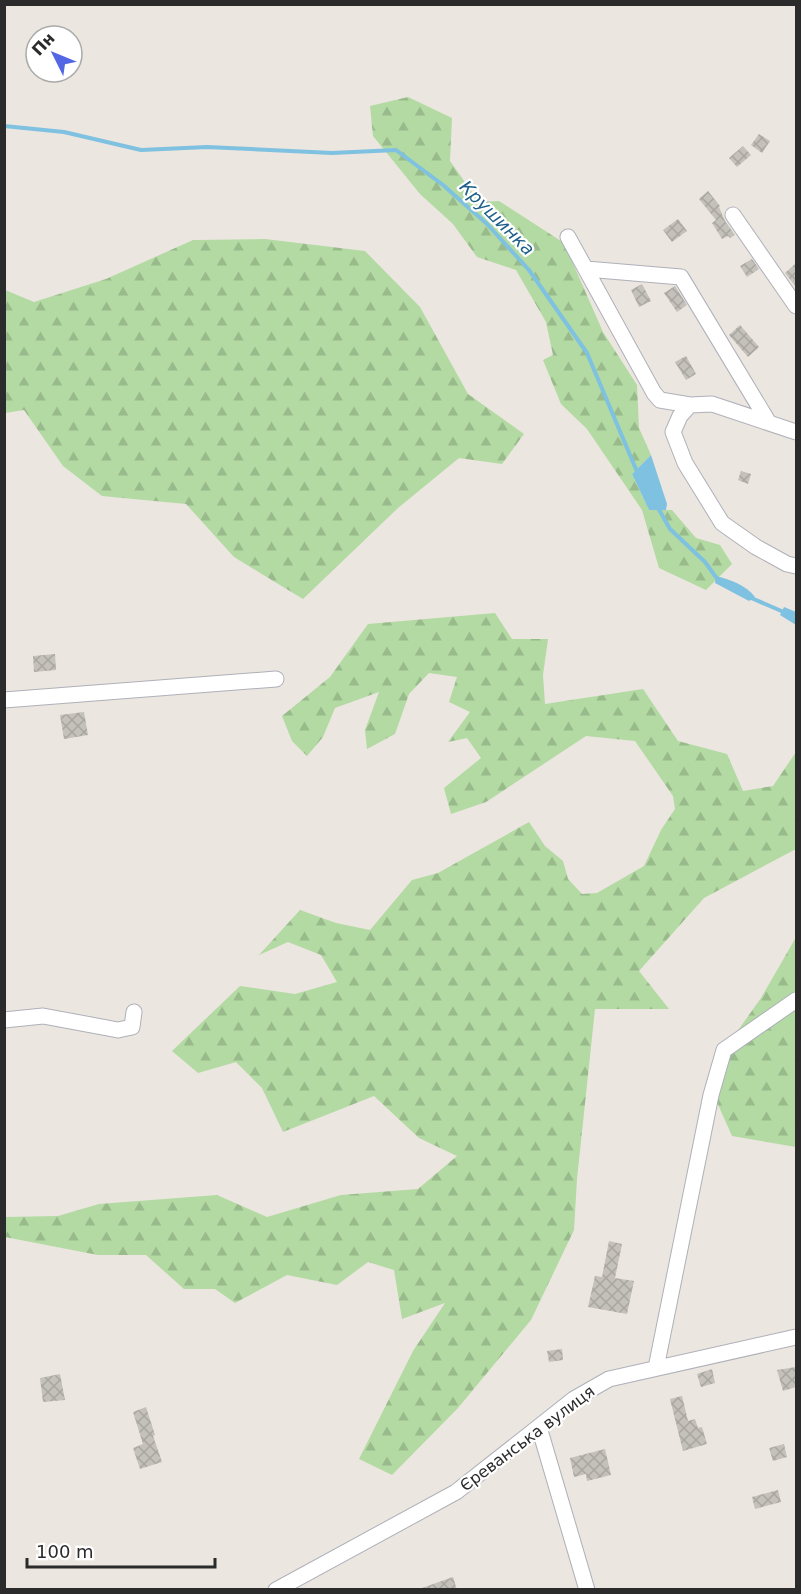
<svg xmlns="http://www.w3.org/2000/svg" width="801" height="1594" font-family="'DejaVu Sans',sans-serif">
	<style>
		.forest { fill: url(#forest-firs) }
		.water { fill: #7fc1e0 }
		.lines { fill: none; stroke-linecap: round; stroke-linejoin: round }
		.stream { stroke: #7fc1e0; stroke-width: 4 }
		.building { fill: url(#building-cross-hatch) }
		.street-casing { stroke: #afb0b9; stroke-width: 17 }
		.street { stroke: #fff; stroke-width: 15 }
		.labels { text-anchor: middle; stroke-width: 4.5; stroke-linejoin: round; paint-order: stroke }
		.street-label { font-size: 16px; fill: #2b2b2b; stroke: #fff }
		.water-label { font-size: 18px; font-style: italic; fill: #1e608b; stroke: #fff }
	</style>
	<defs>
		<pattern id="forest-firs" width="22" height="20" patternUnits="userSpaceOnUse" patternTransform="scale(1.5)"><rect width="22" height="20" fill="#b2daa2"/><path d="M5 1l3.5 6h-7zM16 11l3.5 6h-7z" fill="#99bb8c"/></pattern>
		<pattern id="building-cross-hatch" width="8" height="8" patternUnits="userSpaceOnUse" patternTransform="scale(1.5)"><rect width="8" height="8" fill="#c4c0ba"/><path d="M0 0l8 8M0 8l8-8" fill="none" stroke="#a9a5a0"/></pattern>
	</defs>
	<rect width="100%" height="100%" fill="#ebe6df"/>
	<path class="forest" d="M 408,97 L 452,118 L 450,161 L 479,202 L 499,201 L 564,243 L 603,332 L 637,385 L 639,428 L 651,455 L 632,474 L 649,510 L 672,510 L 696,538 L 720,545 L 732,564 L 706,590 L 659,568 L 642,510 L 587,429 L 561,404 L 543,360 L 553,355 L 546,322 L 516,270 L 477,257 L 453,224 L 420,194 L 373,136 L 370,106 Z
		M 265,239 L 365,251 L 420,307 L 468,394 L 524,434 L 502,464 L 459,458 L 398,508 L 303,599 L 234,557 L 186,504 L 102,496 L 63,466 L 24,410 L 5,413 L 5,290 L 34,302 L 106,279 L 193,240 Z
		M 495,613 L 512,639 L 548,639 L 543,675 L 545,704 L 643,689 L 678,741 L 727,754 L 743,791 L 773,786 L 796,752 L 796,849 L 704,898 L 639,971 L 669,1009 L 595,1009 L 577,1179 L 574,1230 L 531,1320 L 458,1408 L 392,1475 L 359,1459 L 413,1351 L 445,1303 L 402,1319 L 394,1270 L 368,1262 L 337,1285 L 287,1275 L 235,1303 L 215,1289 L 184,1289 L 146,1255 L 98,1255 L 5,1237 L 5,1217 L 58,1216 L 99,1204 L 217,1195 L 267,1217 L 341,1195 L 418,1189 L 457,1156 L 419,1138 L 374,1096 L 283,1132 L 262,1088 L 236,1062 L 198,1073 L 172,1051 L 240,986 L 295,994 L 337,982 L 321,955 L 288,942 L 259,955 L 300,910 L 336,923 L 370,930 L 412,880 L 438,873 L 529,822 L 545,846 L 563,861 L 568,879 L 582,894 L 597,893 L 644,866 L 661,830 L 675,809 L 673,796 L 635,741 L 586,736 L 486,802 L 451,814 L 444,788 L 481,758 L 467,738 L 448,742 L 470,712 L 449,702 L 457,677 L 429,673 L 409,694 L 395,734 L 367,749 L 365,730 L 379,692 L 335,708 L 323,737 L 307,756 L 292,741 L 282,716 L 330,677 L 368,624 Z
		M 795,939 L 796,939 L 796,1147 L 732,1136 L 712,1091 L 724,1050 L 761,998 Z"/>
	<path class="water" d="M 651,455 L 667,504 L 666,510 L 649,510 L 632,474 Z
		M 716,576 C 731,580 746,585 755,597 L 749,601 L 715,583 Z
		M 784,607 L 796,612 L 796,625 L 780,615 Z"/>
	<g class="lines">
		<path class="stream" d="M 4,126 L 64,132 L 141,150 L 207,147 L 332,153 L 396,150 L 443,185 L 487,224 L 529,270 L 587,353 L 638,474
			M 657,506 L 670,529 L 705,562 L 718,580
			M 749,597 L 786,613"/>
	</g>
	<path class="building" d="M 759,134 L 770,141 L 762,153 L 751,145 Z
		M 743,146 L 751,155 L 737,167 L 729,158 Z
		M 708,191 L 720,206 L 719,207 L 725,221 L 735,235 L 730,238 L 728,236 L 722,239 L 712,223 L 716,220 L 699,199 Z
		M 678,219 L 687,231 L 672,242 L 663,230 Z
		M 752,259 L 759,269 L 747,277 L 740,266 Z
		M 796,263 L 796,287 L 785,273 Z
		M 642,284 L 651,301 L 639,307 L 631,290 Z
		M 675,286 L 687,305 L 677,312 L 664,293 Z
		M 740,325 L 759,347 L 748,357 L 729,335 Z
		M 686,356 L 696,374 L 686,380 L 675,362 Z
		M 741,471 L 751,474 L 748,484 L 738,480 Z
		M 55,654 L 56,670 L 34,672 L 33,656 Z
		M 84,712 L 88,735 L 64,739 L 60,715 Z
		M 609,1241 L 622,1244 L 615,1278 L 634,1281 L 627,1314 L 588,1307 L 595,1276 L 602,1277 Z
		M 562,1349 L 563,1360 L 549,1362 L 547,1351 Z
		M 796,1367 L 796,1387 L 783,1391 L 777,1370 Z
		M 712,1369 L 715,1383 L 701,1387 L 697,1374 Z
		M 60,1374 L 65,1400 L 43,1402 L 40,1378 Z
		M 682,1396 L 688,1421 L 695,1419 L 698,1428 L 702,1427 L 707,1444 L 683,1451 L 670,1399 Z
		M 146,1407 L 155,1435 L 153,1436 L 162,1462 L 140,1469 L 133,1448 L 143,1444 L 133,1412 Z
		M 784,1444 L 787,1457 L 773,1461 L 769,1448 Z
		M 605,1449 L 611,1475 L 587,1481 L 586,1474 L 574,1477 L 570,1458 Z
		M 778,1490 L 781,1502 L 755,1509 L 752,1497 Z
		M 453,1577 L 457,1590 L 423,1590 L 422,1588 Z"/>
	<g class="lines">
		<defs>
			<path id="street" d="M 733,215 L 796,306
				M 568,237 L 654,393 L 660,400 L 690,405 L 680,416 L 673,432 L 685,463 L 722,523 L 756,547 L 787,564 L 796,566
				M 586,269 L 681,277 L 769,423
				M 690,405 L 712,404 L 796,432
				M 4,700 L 276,679
				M 4,1020 L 43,1016 L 118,1030 L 132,1027 L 134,1012
				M 656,1368 L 711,1095 L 724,1050 L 796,1000
				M 539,1427 L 587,1590
				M 276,1590 L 456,1492 L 574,1399 L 609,1379 L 796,1337"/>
		</defs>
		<use href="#street" class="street-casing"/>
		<use href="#street" class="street"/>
	</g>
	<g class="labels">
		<g class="street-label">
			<text transform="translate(527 1438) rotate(-37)" y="6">Єреванська вулиця</text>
		</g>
		<g class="water-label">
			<text transform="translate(497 218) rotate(45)" y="6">Крушинка</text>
		</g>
	</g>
	<rect width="801" height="1594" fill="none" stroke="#2b2b2b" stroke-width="12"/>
	<g transform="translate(54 54) rotate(313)"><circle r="28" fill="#ffffff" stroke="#aaaaaa" stroke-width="1.5"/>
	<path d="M0-4.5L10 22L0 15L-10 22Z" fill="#5366e3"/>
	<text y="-9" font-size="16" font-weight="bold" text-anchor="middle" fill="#2b2b2b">Пн</text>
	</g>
	<path d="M27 1558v9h188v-9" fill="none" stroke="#2b2b2b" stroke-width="3"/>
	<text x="36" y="1558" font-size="18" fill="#2b2b2b" stroke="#ffffff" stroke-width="4.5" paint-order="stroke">100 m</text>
</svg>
